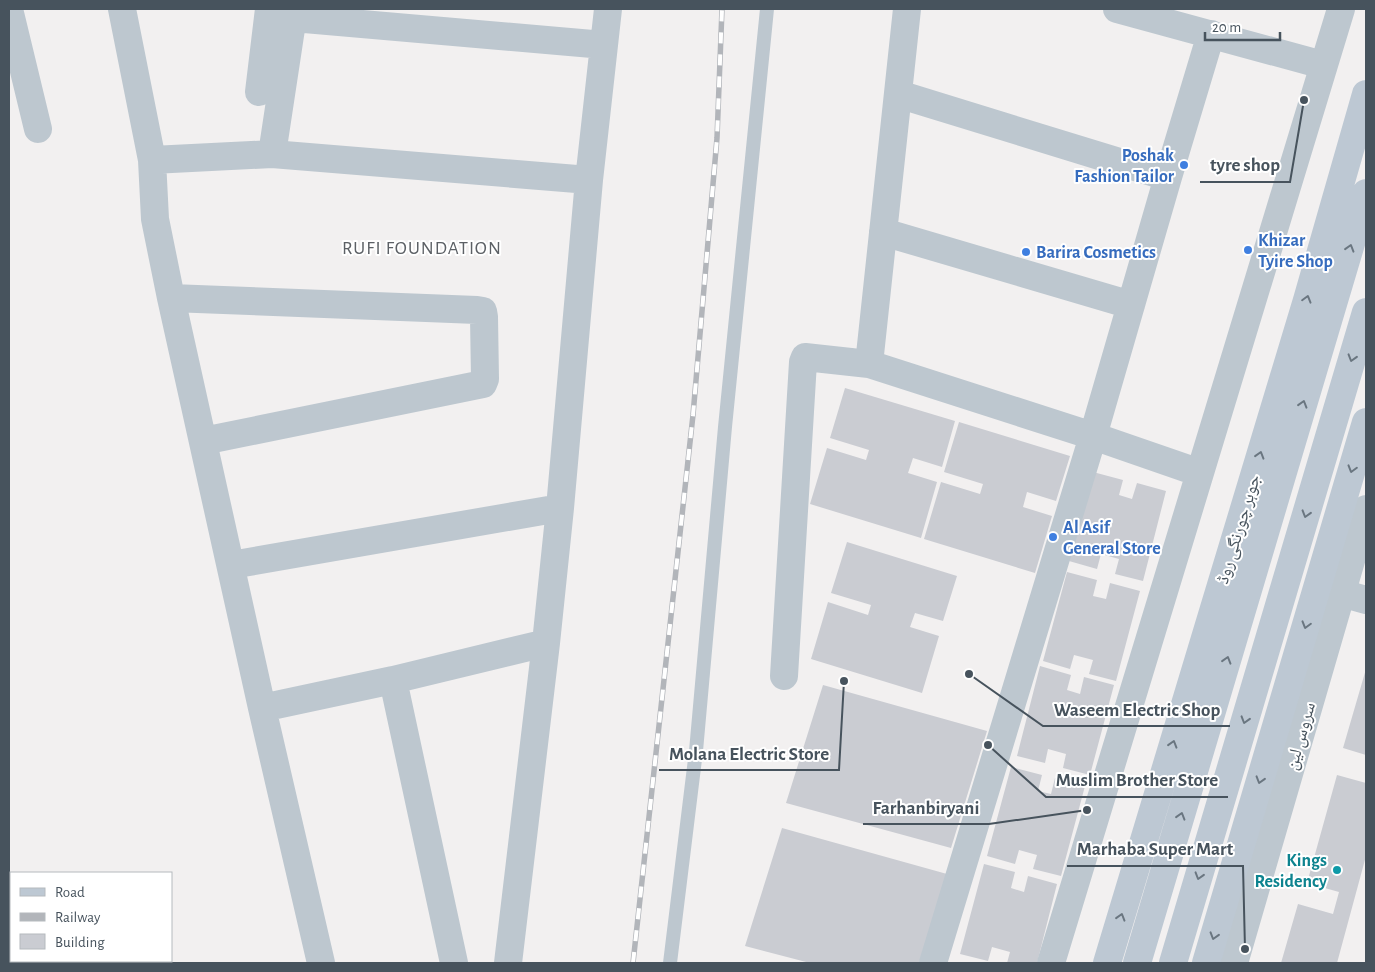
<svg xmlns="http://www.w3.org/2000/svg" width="1375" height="972" font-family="'Alegreya Sans','Noto Naskh Arabic',sans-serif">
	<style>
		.building { fill: #caccd2 }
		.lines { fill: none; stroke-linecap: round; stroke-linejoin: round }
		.service { stroke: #bdc7cf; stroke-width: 14 }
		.minor { stroke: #bdc7cf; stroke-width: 28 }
		.secondary { stroke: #bdc8d3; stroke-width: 28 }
		.rail-casing { stroke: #b2b5ba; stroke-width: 5.5 }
		.rail { stroke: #fff; stroke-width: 4; stroke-dasharray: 11; stroke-linecap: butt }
		.oneway { stroke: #6a7680 }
		.shop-dot { fill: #3f7fe0; stroke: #fff; stroke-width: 2 }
		.culture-dot { fill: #0f9aa8; stroke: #fff; stroke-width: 2 }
		.labels { text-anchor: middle; stroke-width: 4; stroke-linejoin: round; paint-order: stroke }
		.shop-label { font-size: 18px; font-weight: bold; fill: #366cbe; stroke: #fff; text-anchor: start }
		.street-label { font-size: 18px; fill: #47535d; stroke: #fff }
		.culture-label { font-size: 18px; font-weight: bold; fill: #0d838f; stroke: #fff; text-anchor: end }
		.neighbourhood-label { font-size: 19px; letter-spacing: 1px; fill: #5c6065; stroke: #fff }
		.leader { fill: none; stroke: #47535d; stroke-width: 2 }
		.callout-dot { fill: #47535d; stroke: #fff; stroke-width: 2 }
		.callout-label { font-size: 19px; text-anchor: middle; font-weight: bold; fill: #47535d; stroke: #fff; stroke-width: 4; stroke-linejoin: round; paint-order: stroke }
	</style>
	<rect width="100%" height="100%" fill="#f2f0f0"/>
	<path class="building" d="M 845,388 L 955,421 L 942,467 L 913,458 L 908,473 L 937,482 L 921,538 L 810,504 L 827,448 L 866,460 L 869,450 L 830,438 Z
		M 959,422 L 1070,456 L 1056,501 L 1027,492 L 1023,507 L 1052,516 L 1035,573 L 924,539 L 941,482 L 980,494 L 983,484 L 944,472 Z
		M 1093,472 L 1123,480 L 1119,495 L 1132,499 L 1137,483 L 1166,491 L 1143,581 L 1115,574 L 1119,559 L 1101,554 L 1097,569 L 1069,561 Z
		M 847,542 L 957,576 L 943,621 L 915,613 L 910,627 L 939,636 L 922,693 L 811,659 L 828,602 L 868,615 L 871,605 L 831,593 Z
		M 1067,572 L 1097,580 L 1093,596 L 1106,599 L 1110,583 L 1140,591 L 1116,681 L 1089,674 L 1093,660 L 1074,655 L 1070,669 L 1043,661 Z
		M 1040,666 L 1071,675 L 1067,690 L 1080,694 L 1084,677 L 1114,685 L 1090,775 L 1063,768 L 1066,754 L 1048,749 L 1045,763 L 1017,756 Z
		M 1366,669 L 1366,755 L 1343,748 Z
		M 823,685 L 987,731 L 951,848 L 786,803 Z
		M 1011,767 L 1042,775 L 1038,791 L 1051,794 L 1055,778 L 1085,786 L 1061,876 L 1033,869 L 1037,855 L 1019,850 L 1015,864 L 987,856 Z
		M 1337,775 L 1366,783 L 1366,856 L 1337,963 L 1281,963 L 1298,904 L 1333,914 L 1339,892 L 1307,883 Z
		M 782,828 L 947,874 L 919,963 L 810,963 L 745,946 Z
		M 984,864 L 1015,872 L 1011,888 L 1024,892 L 1028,876 L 1057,884 L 1037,963 L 1007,963 L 1010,952 L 992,947 L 988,961 L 960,954 Z"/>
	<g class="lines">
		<path class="service" d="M 670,963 L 696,751 L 725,427 L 767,9"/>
		<path class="minor" d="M 9,9 L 38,129
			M 122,9 L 152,160 L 155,219 L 171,298 L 262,708 L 321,963
			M 1117,9 L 1323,65
			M 293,18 L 604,45
			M 259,92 L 269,9
			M 898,94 L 1168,177
			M 272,154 L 294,9
			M 152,160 L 272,154 L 589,180
			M 883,232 L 1131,305
			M 171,298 L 477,310 L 483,311 L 484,317 L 485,379 L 483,384 L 203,441
			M 869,364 L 907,9
			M 231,565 L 560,508
			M 1341,593 L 1366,600
			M 784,676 L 803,362 L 805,357 L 869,364 L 1093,436 L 1200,473
			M 393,680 L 454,963
			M 262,708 L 393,680 L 546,643
			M 508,963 L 546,643 L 560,508 L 589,180 L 608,9
			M 933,963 L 1093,436 L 1168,177 L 1211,34
			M 1051,963 L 1341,9
			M 1234,963 L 1366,509"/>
		<path class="secondary" d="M 1107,963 L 1307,300 L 1366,94
			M 1137,963 L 1366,193
			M 1173,963 L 1366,312
			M 1206,963 L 1366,422"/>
		<defs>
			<path id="rail" d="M 633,963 L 693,415 L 717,138 L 722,9"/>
		</defs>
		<use href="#rail" class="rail-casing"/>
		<use href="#rail" class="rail"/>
	</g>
	<defs><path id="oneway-chevron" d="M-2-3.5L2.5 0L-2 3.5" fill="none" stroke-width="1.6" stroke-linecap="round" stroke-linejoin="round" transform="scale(1.25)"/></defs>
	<g class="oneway">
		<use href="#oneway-chevron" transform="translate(1350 248) rotate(-73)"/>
		<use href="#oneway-chevron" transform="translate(1307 299) rotate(-74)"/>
		<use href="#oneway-chevron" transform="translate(1352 358) rotate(107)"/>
		<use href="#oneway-chevron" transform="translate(1303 404) rotate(-73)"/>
		<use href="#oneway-chevron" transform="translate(1260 455) rotate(-73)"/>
		<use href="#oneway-chevron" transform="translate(1352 469) rotate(106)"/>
		<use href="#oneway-chevron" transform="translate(1306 514) rotate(107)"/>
		<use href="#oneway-chevron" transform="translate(1306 625) rotate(106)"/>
		<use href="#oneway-chevron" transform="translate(1227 660) rotate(-73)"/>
		<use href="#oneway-chevron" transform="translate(1245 720) rotate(107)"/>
		<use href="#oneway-chevron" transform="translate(1173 744) rotate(-73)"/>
		<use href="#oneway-chevron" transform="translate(1260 780) rotate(107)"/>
		<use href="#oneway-chevron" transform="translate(1181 816) rotate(-73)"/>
		<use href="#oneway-chevron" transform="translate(1199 876) rotate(107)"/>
		<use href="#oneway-chevron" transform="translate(1121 917) rotate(-73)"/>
		<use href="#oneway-chevron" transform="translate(1214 936) rotate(107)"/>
	</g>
	<g class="shop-dot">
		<circle cx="1184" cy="165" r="5"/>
		<circle cx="1248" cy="250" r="5"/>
		<circle cx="1026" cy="252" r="5"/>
		<circle cx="1053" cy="537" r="5"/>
	</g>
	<circle class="culture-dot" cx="1337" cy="870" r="5"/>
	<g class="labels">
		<g class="shop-label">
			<text x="1174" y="161" text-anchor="end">Poshak<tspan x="1174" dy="21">Fashion Tailor</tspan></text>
			<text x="1258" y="246">Khizar<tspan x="1258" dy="21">Tyire Shop</tspan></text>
			<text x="1036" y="258">Barira Cosmetics</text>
			<text x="1063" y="533">Al Asif<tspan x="1063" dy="21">General Store</tspan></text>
		</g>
		<g class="street-label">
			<text transform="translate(1238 529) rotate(-73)" y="6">جوہر چورنگی روڈ</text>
			<text transform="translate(1300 736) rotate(-74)" y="6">سروس لین</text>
		</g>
		<g class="culture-label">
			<text x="1327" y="866">Kings<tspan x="1327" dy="21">Residency</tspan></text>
		</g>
		<g class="neighbourhood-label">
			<text x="422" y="254">RUFI FOUNDATION</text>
		</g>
	</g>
	<path class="leader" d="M1304 100L1290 182H1200M969 674L1043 726H1230M844 681L839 770H659M988 745L1046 797H1228M1087 810L989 824H863M1245 949L1243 866H1067"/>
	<g class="callout-dot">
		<circle cx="1304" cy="100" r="5"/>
		<circle cx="969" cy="674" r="5"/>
		<circle cx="844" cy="681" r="5"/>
		<circle cx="988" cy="745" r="5"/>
		<circle cx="1087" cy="810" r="5"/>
		<circle cx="1245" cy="949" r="5"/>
	</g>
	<g class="callout-label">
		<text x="1245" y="171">tyre shop</text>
		<text x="1137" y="716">Waseem Electric Shop</text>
		<text x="749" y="760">Molana Electric Store</text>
		<text x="1137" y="786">Muslim Brother Store</text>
		<text x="926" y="814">Farhanbiryani</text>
		<text x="1155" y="855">Marhaba Super Mart</text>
	</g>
	<rect width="1375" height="972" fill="none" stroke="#47535d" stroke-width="20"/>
	<rect x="10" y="872" width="162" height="90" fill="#ffffff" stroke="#b5babe"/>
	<rect x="20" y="888" width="25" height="8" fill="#bdc8d3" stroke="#b5babe"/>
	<text x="55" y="897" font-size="15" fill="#47535d">Road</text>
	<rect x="20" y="913" width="25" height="8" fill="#b2b5ba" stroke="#b5babe"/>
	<text x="55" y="922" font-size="15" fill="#47535d">Railway</text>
	<rect x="20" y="934" width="25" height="15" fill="#caccd2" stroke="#b5babe"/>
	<text x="55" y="947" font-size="15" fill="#47535d">Building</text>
	<path d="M1205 32v8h75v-8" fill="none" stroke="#47535d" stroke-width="2.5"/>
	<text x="1212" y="32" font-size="15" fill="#47535d" stroke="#ffffff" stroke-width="4" paint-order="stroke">20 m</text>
</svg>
